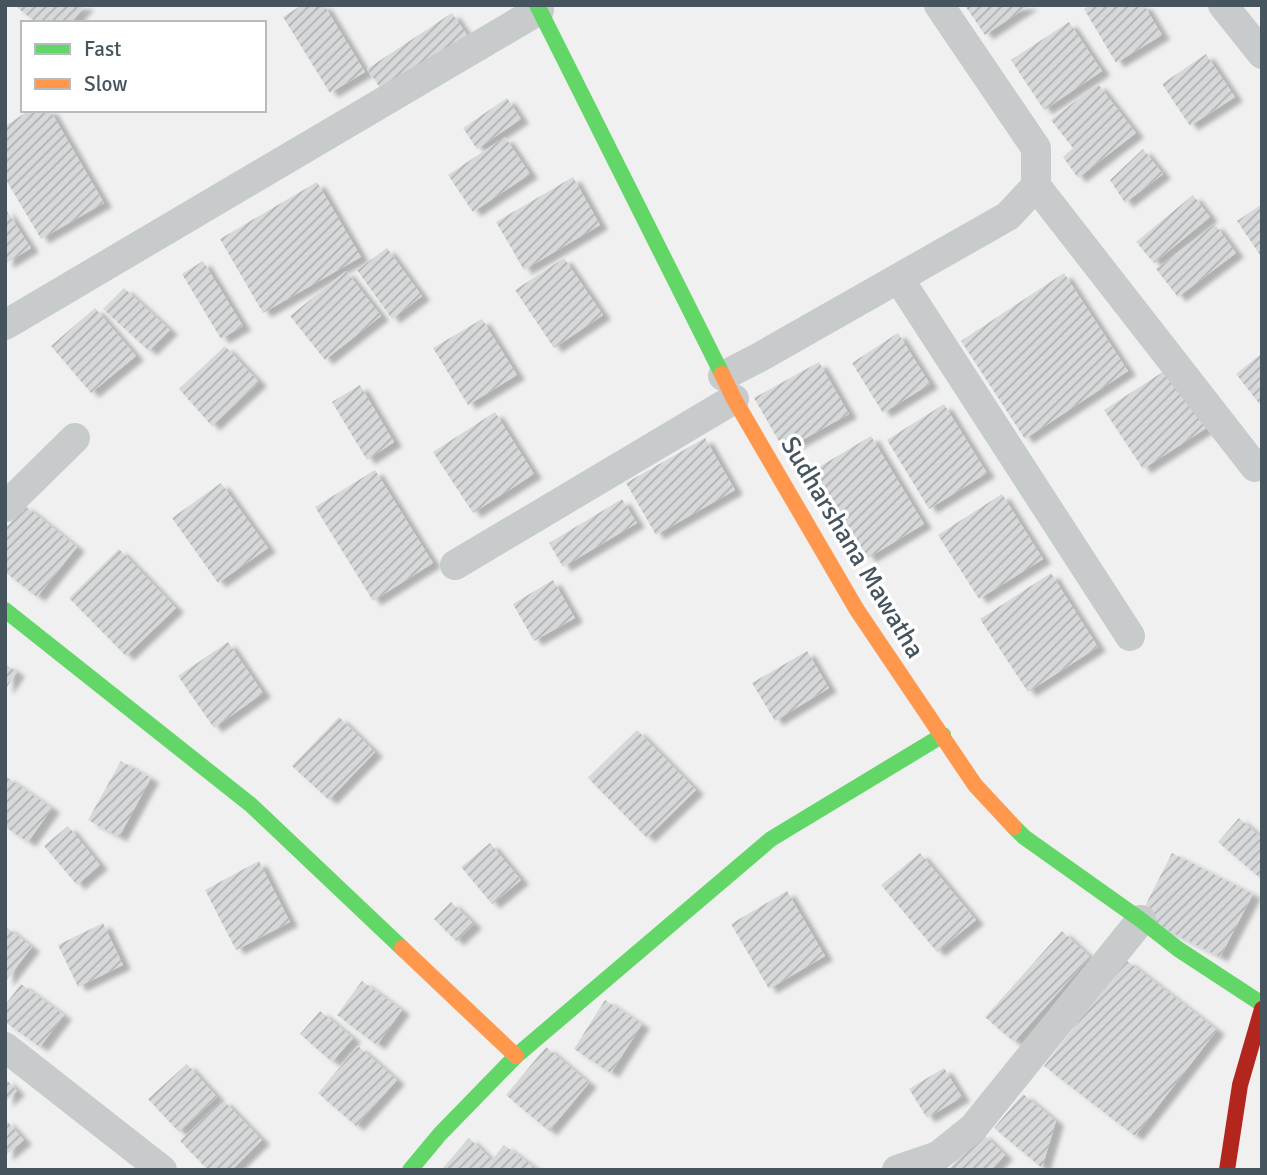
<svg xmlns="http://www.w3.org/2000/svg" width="1267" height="1175" font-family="Signika,sans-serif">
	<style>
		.building { fill: url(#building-hatch); filter: url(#shadow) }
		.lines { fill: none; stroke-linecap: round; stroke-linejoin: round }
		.street { stroke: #c7cbcc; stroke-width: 30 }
		.fast { stroke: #63d668; stroke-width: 16 }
		.slow { stroke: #ff974d; stroke-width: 16 }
		.jam { stroke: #b3261e; stroke-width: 16 }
		.labels { text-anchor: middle; stroke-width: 7; stroke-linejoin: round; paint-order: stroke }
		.street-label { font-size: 26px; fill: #46555d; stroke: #fff }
	</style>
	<defs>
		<pattern id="building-hatch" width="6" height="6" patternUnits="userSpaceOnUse" patternTransform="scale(1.75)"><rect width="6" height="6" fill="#d6d8d9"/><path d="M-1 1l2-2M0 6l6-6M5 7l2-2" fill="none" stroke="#afb2b3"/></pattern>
		<filter id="shadow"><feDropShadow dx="8" dy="4.5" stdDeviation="2" flood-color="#0004"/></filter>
	</defs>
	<rect width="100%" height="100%" fill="#f0f0f0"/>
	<path class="building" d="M 14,5 L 86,5 L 71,23 L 37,23 Z
		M 302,5 L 324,5 L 365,72 L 330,93 L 283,17 Z
		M 969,5 L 1030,5 L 985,35 L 966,7 Z
		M 1090,5 L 1144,5 L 1162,35 L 1116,63 L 1084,9 Z
		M 452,13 L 470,39 L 386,96 L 367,69 Z
		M 1069,22 L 1102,71 L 1044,110 L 1011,60 Z
		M 1206,54 L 1235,97 L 1190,126 L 1162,84 Z
		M 1098,84 L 1136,133 L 1078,178 L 1063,157 L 1073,148 L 1051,120 Z
		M 507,98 L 521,119 L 477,149 L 463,128 Z
		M 30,110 L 50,110 L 104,203 L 41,239 L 5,178 L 5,126 Z
		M 505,137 L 530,174 L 473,212 L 448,175 Z
		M 1143,149 L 1163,174 L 1125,203 L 1110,180 Z
		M 573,177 L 600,225 L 524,270 L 496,222 Z
		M 317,182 L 361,257 L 263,313 L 220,239 Z
		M 1193,195 L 1210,217 L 1154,263 L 1136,242 Z
		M 1262,204 L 1262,258 L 1237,221 Z
		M 5,208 L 31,248 L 5,264 Z
		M 1215,224 L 1236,253 L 1178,297 L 1156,269 Z
		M 387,248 L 422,296 L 392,319 L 357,270 Z
		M 564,258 L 603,315 L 554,348 L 515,290 Z
		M 203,261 L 243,326 L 221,339 L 182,274 Z
		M 346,271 L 381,316 L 325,360 L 290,316 Z
		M 1064,273 L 1128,371 L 1025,439 L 961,341 Z
		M 124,288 L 170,330 L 149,351 L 103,309 Z
		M 95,308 L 136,356 L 91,393 L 51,346 Z
		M 482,319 L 517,375 L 468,405 L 433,348 Z
		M 898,333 L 930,384 L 883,413 L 852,363 Z
		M 225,346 L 259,382 L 212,426 L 179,389 Z
		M 1262,353 L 1262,407 L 1236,374 Z
		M 819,362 L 849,414 L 784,450 L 754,398 Z
		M 1169,368 L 1208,427 L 1143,469 L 1104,410 Z
		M 360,385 L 394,442 L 367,460 L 332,402 Z
		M 944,404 L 987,473 L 929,509 L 887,440 Z
		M 495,412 L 534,474 L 473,513 L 433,452 Z
		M 871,436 L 924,524 L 868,558 L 814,470 Z
		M 705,438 L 735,490 L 656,535 L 626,483 Z
		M 375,470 L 433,563 L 373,601 L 315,507 Z
		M 221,483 L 268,548 L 218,583 L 172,518 Z
		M 1002,494 L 1043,559 L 979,599 L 938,535 Z
		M 622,499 L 637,523 L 563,567 L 549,543 Z
		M 24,505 L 77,547 L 37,597 L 5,572 L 5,529 Z
		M 119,549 L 176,608 L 126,656 L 69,598 Z
		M 1051,573 L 1098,647 L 1028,692 L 980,619 Z
		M 553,580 L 575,618 L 534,641 L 513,604 Z
		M 228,642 L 263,693 L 214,728 L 178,676 Z
		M 807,651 L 829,688 L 775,721 L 752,683 Z
		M 5,664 L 17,672 L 5,690 Z
		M 339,717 L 375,752 L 329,800 L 292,766 Z
		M 637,730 L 696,790 L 647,838 L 588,778 Z
		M 121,761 L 151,778 L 119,837 L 88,820 Z
		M 5,776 L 52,808 L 28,842 L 5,827 Z
		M 1239,818 L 1262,838 L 1262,876 L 1260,878 L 1218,842 Z
		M 68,826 L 100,865 L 77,885 L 44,846 Z
		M 490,843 L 521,880 L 492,904 L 461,867 Z
		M 920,853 L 976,920 L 937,952 L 881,885 Z
		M 1172,853 L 1253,894 L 1220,957 L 1140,916 Z
		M 259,861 L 290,922 L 236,950 L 205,890 Z
		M 787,891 L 825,956 L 769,989 L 731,924 Z
		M 451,902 L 474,924 L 456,941 L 434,919 Z
		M 103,923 L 123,965 L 78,987 L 58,945 Z
		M 5,926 L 32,947 L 5,982 Z
		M 1062,931 L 1090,957 L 1014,1042 L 985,1017 Z
		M 1126,960 L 1217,1030 L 1135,1136 L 1044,1066 Z
		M 362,981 L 402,1010 L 377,1045 L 337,1015 Z
		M 21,984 L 64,1015 L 40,1047 L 5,1022 L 5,1005 Z
		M 605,1000 L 642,1024 L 611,1073 L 574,1049 Z
		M 320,1011 L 353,1038 L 332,1062 L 300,1034 Z
		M 358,1046 L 397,1080 L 356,1126 L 318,1093 Z
		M 546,1047 L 589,1083 L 549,1131 L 506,1095 Z
		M 187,1064 L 217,1097 L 179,1132 L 148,1099 Z
		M 944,1068 L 962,1097 L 927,1118 L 909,1089 Z
		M 5,1078 L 17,1091 L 5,1102 Z
		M 1023,1094 L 1056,1121 L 1042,1168 L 994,1128 Z
		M 223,1100 L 262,1140 L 232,1170 L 208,1170 L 180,1141 Z
		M 5,1119 L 24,1140 L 5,1156 Z
		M 982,1133 L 1005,1155 L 991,1170 L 948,1170 Z
		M 469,1138 L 492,1160 L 504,1145 L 538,1170 L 441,1170 Z"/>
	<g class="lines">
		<path class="street" d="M 939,5 L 1036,148 L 1036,186 L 1255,467
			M 1223,5 L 1262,54
			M 899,279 L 1130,636
			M 5,325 L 539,10
			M 723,376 L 760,357 L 1008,216 L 1036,186
			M 5,507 L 75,438
			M 455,565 L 734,399
			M 5,1047 L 162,1170
			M 897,1170 L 938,1156 L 973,1128 L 1141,920"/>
		<path class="fast" d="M 537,5 L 722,374
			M 5,610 L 251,805 L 402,948
			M 1014,827 L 1024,837 L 1141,920 L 1178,949 L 1262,1004
			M 410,1170 L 440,1134 L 516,1056 L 771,839 L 943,735"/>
		<path class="slow" d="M 722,374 L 734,399 L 857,610 L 975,785 L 1014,827
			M 402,948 L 516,1056"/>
		<path class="jam" d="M 1227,1170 L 1240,1085 L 1262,1009"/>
	</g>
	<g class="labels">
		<g class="street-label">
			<text transform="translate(853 547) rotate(59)" y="9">Sudharshana Mawatha</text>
		</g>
	</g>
	<rect width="1267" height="1175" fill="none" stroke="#46555d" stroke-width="14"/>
	<rect x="21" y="21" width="245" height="91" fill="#ffffff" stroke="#b5bbbe" stroke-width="2"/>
	<rect x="35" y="44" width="35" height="10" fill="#63d668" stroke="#b5bbbe" stroke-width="2"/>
	<text x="84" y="56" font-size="21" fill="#46555d">Fast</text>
	<rect x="35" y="79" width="35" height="10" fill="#ff974d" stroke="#b5bbbe" stroke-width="2"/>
	<text x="84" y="91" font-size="21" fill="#46555d">Slow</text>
</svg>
